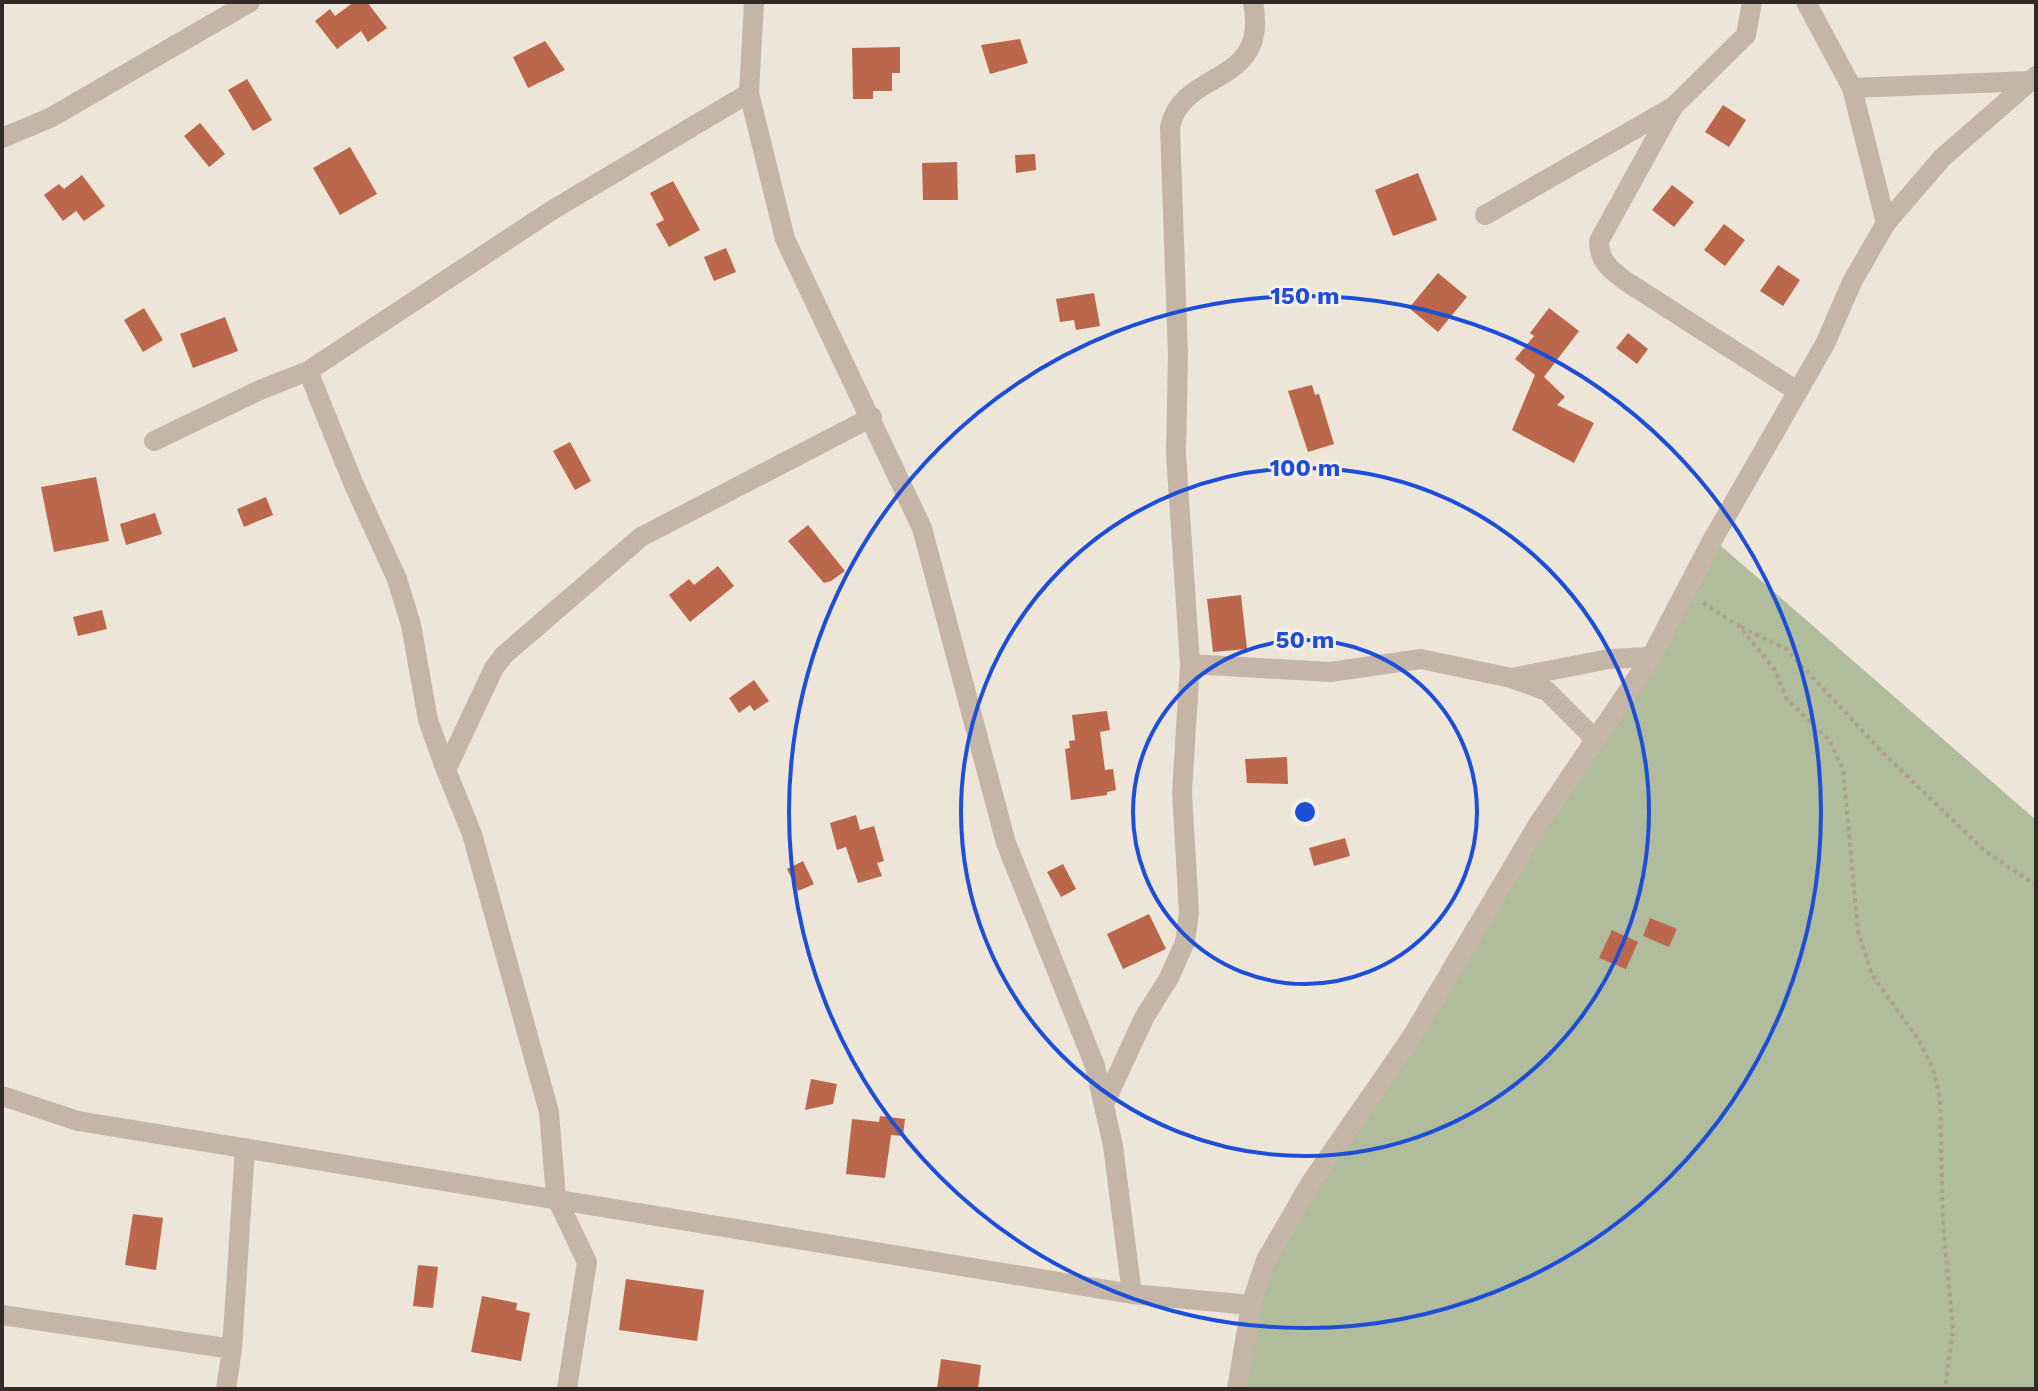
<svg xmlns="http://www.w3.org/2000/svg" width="2038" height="1391" font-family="'Work Sans',sans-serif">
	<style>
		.green { fill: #b0bc9b }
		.building { fill: #bb674b }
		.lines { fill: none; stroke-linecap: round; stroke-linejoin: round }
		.path { stroke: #b19f91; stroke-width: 4; stroke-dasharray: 4 4; stroke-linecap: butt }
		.minor { stroke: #c5b5a6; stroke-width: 20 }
		.tertiary { stroke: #c5b5a6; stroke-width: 20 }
		.ring { fill: none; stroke: #1d4ed8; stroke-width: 4 }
		.centre { fill: #1d4ed8; stroke: #f7efe5; stroke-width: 4 }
		.ring-label { font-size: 24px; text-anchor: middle; font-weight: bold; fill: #1d4ed8; stroke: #f7efe5; stroke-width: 6; stroke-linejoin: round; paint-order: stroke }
	</style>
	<rect width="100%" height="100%" fill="#eee5d9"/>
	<path class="green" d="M 1713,539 L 2036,820 L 2036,1389 L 1237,1389 L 1266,1260 Z"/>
	<path class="building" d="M 354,2 L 367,2 L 387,28 L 368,42 L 361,31 L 337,49 L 315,21 L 330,9 L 335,16 Z
		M 1020,39 L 1028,63 L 990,74 L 981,45 Z
		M 545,41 L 565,70 L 528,88 L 513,57 Z
		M 900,47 L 900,73 L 892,73 L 892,91 L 873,91 L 873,99 L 853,99 L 852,48 Z
		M 247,79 L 272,120 L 253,131 L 228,90 Z
		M 1723,105 L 1746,120 L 1729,147 L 1705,132 Z
		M 200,123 L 225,154 L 209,167 L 184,136 Z
		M 350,147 L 377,194 L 340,215 L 313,168 Z
		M 1035,154 L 1036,170 L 1016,173 L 1015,155 Z
		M 957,162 L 958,200 L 923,200 L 922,163 Z
		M 1418,173 L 1437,220 L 1393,236 L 1375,190 Z
		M 82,175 L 105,206 L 84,221 L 76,211 L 63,221 L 44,195 L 59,184 L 64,189 Z
		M 673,181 L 700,230 L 669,247 L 656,224 L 664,220 L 650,193 Z
		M 1672,185 L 1694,202 L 1674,227 L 1652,210 Z
		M 1724,224 L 1745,240 L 1725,266 L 1704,250 Z
		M 726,248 L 736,272 L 714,281 L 704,257 Z
		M 1778,265 L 1800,280 L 1783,306 L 1760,291 Z
		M 1438,273 L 1467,297 L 1438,332 L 1409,308 Z
		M 1094,293 L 1100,326 L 1076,330 L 1074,320 L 1060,322 L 1056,299 Z
		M 144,308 L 163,340 L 143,352 L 124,320 Z
		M 1549,308 L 1579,331 L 1544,377 L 1565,397 L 1557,405 L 1594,423 L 1574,463 L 1512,430 L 1535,375 L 1515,359 L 1534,336 L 1530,333 Z
		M 225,317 L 238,351 L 193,368 L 180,334 Z
		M 1628,333 L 1648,349 L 1637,364 L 1616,348 Z
		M 1312,385 L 1315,395 L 1319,394 L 1334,444 L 1308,452 L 1288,391 Z
		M 570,442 L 591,481 L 575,490 L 553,451 Z
		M 96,477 L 109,541 L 54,552 L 41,487 Z
		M 266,497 L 273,515 L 244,527 L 237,509 Z
		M 155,513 L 162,534 L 126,545 L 120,524 Z
		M 808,525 L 845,571 L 831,581 L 824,583 L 788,541 Z
		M 718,566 L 734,586 L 690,622 L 669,595 L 689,579 L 694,585 Z
		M 1241,595 L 1247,649 L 1213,652 L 1207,599 Z
		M 102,610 L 107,629 L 78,636 L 73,617 Z
		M 754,680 L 769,701 L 754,711 L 750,705 L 739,713 L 729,698 Z
		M 1107,711 L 1110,730 L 1100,732 L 1105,770 L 1113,769 L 1116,790 L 1107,792 L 1107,795 L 1071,800 L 1065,749 L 1070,748 L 1069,741 L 1075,740 L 1072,715 Z
		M 1287,757 L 1288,784 L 1247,783 L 1245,759 Z
		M 856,815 L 860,830 L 874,826 L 884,861 L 877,863 L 882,876 L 858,883 L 846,847 L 837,850 L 830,823 Z
		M 1345,838 L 1350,856 L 1314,866 L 1309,848 Z
		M 803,861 L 814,884 L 798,891 L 787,869 Z
		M 1063,864 L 1076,889 L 1061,897 L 1047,872 Z
		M 1149,914 L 1166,949 L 1123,969 L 1107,934 Z
		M 1650,918 L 1677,929 L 1669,947 L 1643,936 Z
		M 1612,930 L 1638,942 L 1626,969 L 1599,958 Z
		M 811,1079 L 837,1084 L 833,1104 L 805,1110 Z
		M 880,1116 L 905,1119 L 903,1136 L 891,1135 L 885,1178 L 846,1174 L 852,1119 L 879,1122 Z
		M 133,1214 L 163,1218 L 156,1270 L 125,1265 Z
		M 418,1265 L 438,1267 L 433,1308 L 413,1306 Z
		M 626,1279 L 704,1290 L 697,1341 L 619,1330 Z
		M 482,1296 L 517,1303 L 516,1310 L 530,1313 L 521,1361 L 471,1352 Z
		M 941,1359 L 981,1365 L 978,1389 L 937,1389 Z"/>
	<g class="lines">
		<path class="path" d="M 1703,603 L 1739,626 L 1775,670 L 1786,698 L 1829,740 L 1843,769 L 1858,931 L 1872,975 L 1919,1040 L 1933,1069 L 1940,1099 L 1943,1223 L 1953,1330 L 1945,1389
			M 1741,627 L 1786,649 L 1885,755 L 1985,851 L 2036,885"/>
		<path class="minor" d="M 754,2 L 749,93 L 785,239 L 922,528 L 1006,843 L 1095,1066 L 1113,1146 L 1132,1294
			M 1852,88 L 2031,81
			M 1673,107 L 1599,241 C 1599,262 1611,270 1627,282 L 1797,391
			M 2,138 L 50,118 L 250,2
			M 1485,215 L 1673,107 L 1746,35 L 1752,2
			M 1886,223 L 1942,158 L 2036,76
			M 308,371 L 354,485 L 397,579 L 411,625 L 428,720 L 446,770
			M 154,441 L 260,390 L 308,371 L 554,209 L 749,93
			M 1190,664 L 1330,672 L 1421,659 L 1511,678 L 1609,659 L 1651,657
			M 1511,678 L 1547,691 L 1596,740
			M 1104,1104 L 1145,1016 L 1169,978 L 1185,942 L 1189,913 L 1182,792 L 1190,664 L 1176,454 L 1178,355 L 1170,127 C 1183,67 1270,88 1253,2
			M 2,1315 L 232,1349 L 245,1148
			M 226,1389 L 232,1349
			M 567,1389 L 587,1262 L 556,1197 L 549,1112 L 472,834 L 446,770 L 494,668 L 504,655 L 641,537 L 872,417
			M 1237,1389 L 1251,1305"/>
		<path class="tertiary" d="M 2,1096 L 78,1121 L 1132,1294 L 1251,1305 L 1266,1260 L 1310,1184 L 1411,1038 L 1537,826 L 1651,657 L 1713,539 L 1825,344 L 1852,282 L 1886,223 L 1852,88 L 1806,2"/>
	</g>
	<g class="ring">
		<circle cx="1305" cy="812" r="172"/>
		<circle cx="1305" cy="812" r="344"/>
		<circle cx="1305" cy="812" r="516"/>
	</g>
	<circle cx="1305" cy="812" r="12" class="centre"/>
	<g class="ring-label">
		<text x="1305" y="304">150 m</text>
		<text x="1305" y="476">100 m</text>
		<text x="1305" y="648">50 m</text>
	</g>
	<rect width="2038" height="1391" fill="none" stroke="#322a26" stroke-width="8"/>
</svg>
